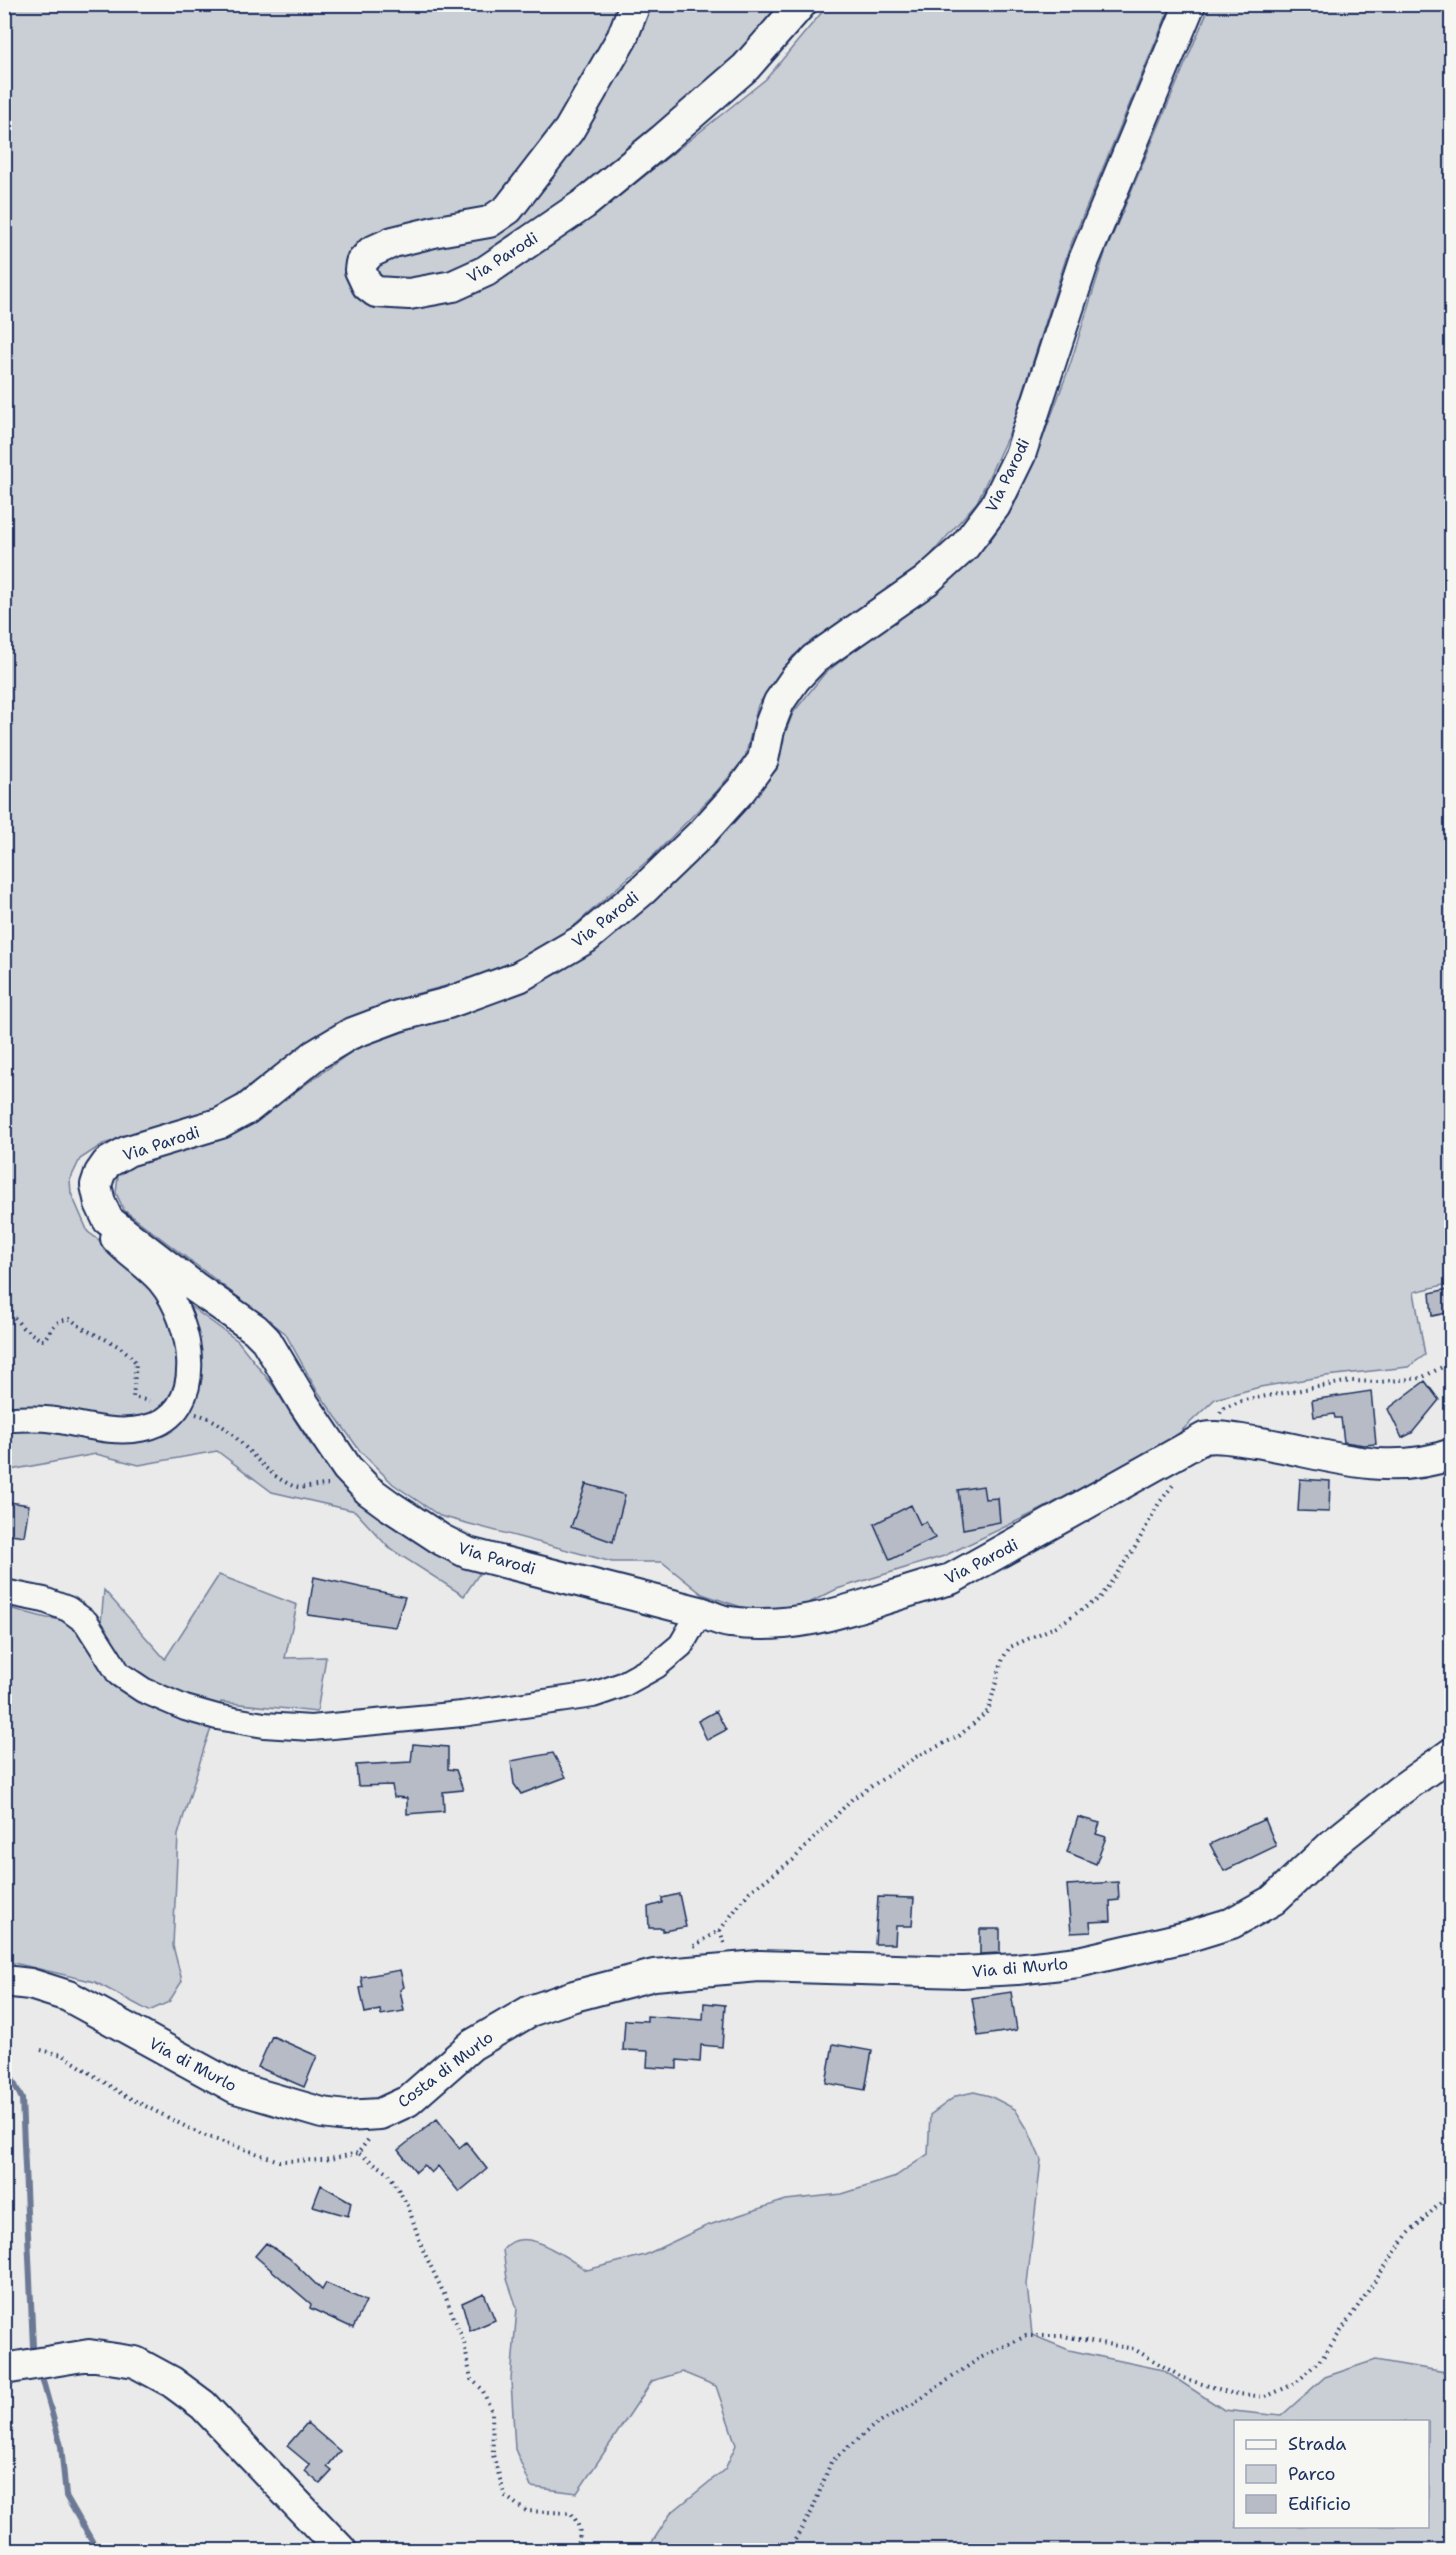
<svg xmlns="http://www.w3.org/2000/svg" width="1456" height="2555" font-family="'Shantell Sans',sans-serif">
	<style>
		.green { fill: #caced5; stroke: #727e9a; stroke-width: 1.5; fill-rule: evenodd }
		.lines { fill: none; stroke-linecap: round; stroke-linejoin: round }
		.stream { stroke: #6c7995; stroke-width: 6 }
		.building { fill: #b6bbc6; stroke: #1b2f5e; stroke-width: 1.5 }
		.minor-casing { stroke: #1b2f5e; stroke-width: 28 }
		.tertiary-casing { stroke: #1b2f5e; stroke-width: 34 }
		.path { stroke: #1b2f5e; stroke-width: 4; stroke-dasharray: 1.5 4.5; stroke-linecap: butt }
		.minor { stroke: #f6f6f2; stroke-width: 24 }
		.tertiary { stroke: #f6f6f2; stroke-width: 30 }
		.labels { text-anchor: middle; stroke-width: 4.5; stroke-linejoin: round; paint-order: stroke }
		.street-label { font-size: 16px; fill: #1b2f5e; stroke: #f6f6f2 }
	</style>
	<rect width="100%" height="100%" fill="#e9eae9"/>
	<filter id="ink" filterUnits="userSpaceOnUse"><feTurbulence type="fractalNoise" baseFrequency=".0167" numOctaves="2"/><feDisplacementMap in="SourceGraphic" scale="12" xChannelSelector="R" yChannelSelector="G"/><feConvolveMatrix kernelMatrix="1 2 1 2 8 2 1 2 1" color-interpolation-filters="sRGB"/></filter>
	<g filter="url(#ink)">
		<path class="green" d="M 5,5 L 619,5 L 608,38 L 556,122 L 498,199 L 483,210 L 364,240 L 354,247 L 348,258 L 367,303 L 388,309 L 419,306 L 493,282 L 598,213 L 766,79 L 828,5 L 1171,5 L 1069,249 L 1012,427 L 977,502 L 922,565 L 793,656 L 758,705 L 745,758 L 717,791 L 655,854 L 564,935 L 518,960 L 476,978 L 408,996 L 338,1023 L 301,1046 L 216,1112 L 103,1144 L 80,1159 L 70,1180 L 71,1193 L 88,1232 L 238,1341 L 274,1387 L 310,1444 L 368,1500 L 481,1571 L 464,1596 L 389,1548 L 355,1511 L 272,1492 L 217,1451 L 139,1465 L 96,1454 L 5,1471 Z
			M 651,5 L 781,5 L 732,62 L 577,194 L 471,263 L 443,275 L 409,282 L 379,280 L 374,268 L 379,261 L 507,225 L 619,73 Z
			M 1210,5 L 1451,5 L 1452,1283 L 1414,1292 L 1425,1355 L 1408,1367 L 1326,1376 L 1260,1387 L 1215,1399 L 1174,1438 L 1040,1510 L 944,1556 L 837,1589 L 795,1610 L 750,1610 L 702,1594 L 662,1562 L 612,1562 L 440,1516 L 393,1484 L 360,1451 L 316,1389 L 285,1333 L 124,1210 L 116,1193 L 118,1175 L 134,1163 L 205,1144 L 248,1125 L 357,1048 L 521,991 L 558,973 L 597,949 L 696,859 L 738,816 L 777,769 L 783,739 L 793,713 L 824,674 L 961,569 L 990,541 L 1013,508 L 1043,438 L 1070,365 L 1105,253 Z
			M 219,1575 L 297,1605 L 285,1658 L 326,1657 L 317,1712 L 221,1702 L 205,1745 L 178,1835 L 173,1946 L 182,1981 L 169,2002 L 149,2011 L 95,1982 L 5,1961 L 5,1607 L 47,1618 L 101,1623 L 104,1590 L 165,1659 Z
			M 974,2092 L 990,2096 L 1015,2109 L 1028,2130 L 1041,2160 L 1027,2284 L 1032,2335 L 1069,2350 L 1163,2370 L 1224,2410 L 1281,2416 L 1325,2377 L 1375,2360 L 1451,2373 L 1451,2550 L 647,2550 L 671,2513 L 725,2469 L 736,2445 L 716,2386 L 682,2372 L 652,2381 L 577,2493 L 531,2487 L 515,2449 L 511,2380 L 517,2308 L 507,2279 L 503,2250 C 523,2222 565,2258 587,2270 L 645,2255 L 706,2226 L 786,2200 L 842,2194 L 893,2178 L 928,2154 L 930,2115 L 956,2096 ZM 1236,2422 L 1428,2422 L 1428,2526 L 1236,2526 Z"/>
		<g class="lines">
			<path class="stream" d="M 4,2063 L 22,2099 L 33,2347
				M 43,2381 L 61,2446 L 66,2496 L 97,2550"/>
		</g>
		<path class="building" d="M 1452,1288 L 1452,1312 L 1432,1316 L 1430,1293 Z
			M 1425,1381 L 1439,1400 L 1412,1433 L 1402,1438 L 1388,1409 Z
			M 1371,1391 L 1376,1444 L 1364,1445 L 1344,1442 L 1341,1418 L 1335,1418 L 1334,1414 L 1314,1417 L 1312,1400 Z
			M 1300,1479 L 1330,1481 L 1329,1512 L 1298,1511 Z
			M 586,1484 L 625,1495 L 613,1542 L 571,1527 Z
			M 983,1486 L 985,1499 L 998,1498 L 1000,1522 L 963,1529 L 958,1490 Z
			M 9,1502 L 29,1505 L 24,1536 L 4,1533 L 4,1510 L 8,1511 Z
			M 911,1505 L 920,1524 L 926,1522 L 935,1538 L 890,1560 L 874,1524 Z
			M 314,1577 L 405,1597 L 395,1627 L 308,1615 Z
			M 716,1711 L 726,1730 L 707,1740 L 698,1721 Z
			M 413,1744 L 448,1747 L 448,1769 L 456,1770 L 463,1790 L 443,1792 L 444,1811 L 407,1814 L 407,1798 L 394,1797 L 392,1785 L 358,1786 L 356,1765 L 411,1762 Z
			M 553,1753 L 566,1777 L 521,1794 L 514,1784 L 511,1761 Z
			M 1078,1817 L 1100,1823 L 1096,1834 L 1106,1837 L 1096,1864 L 1067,1852 Z
			M 1265,1819 L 1276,1846 L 1224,1871 L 1210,1844 Z
			M 1118,1882 L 1119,1900 L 1110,1901 L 1111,1921 L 1090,1922 L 1091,1932 L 1071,1933 L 1067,1885 Z
			M 679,1894 L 686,1927 L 663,1931 L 663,1928 L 649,1928 L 648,1907 L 662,1903 L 662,1898 Z
			M 878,1897 L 914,1898 L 912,1926 L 896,1926 L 895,1944 L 875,1944 Z
			M 980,1929 L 1000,1929 L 1000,1953 L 980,1954 Z
			M 400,1970 L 404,1987 L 400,1990 L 404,2011 L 381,2015 L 380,2010 L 365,2013 L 360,1988 L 363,1987 L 361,1977 Z
			M 1011,1992 L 1017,2030 L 978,2036 L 972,1998 Z
			M 704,2003 L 725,2005 L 722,2047 L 701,2045 L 700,2062 L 677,2060 L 677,2069 L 647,2067 L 648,2051 L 623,2050 L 625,2020 L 647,2021 L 647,2016 L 703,2020 Z
			M 272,2036 L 317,2056 L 304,2087 L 258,2067 Z
			M 833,2044 L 872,2051 L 865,2090 L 826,2083 Z
			M 437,2119 L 459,2148 L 466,2142 L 487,2169 L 459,2192 L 438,2166 L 431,2173 L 424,2165 L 416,2172 L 398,2150 Z
			M 321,2185 L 351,2202 L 348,2216 L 313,2206 Z
			M 266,2243 L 289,2258 L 322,2290 L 326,2283 L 366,2301 L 353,2328 L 310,2308 L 311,2304 L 255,2256 Z
			M 484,2293 L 495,2320 L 470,2331 L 462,2303 Z
			M 307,2423 L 340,2451 L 327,2467 L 332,2471 L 320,2484 L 305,2471 L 310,2465 L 287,2446 Z"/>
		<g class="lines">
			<defs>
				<path id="minor" d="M 4,1419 C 21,1419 39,1417 55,1420 C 84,1425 115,1435 145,1428 C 211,1413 192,1320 160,1282 C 146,1266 127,1255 113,1239
					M 4,1592 L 44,1600 L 68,1609 L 86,1622 L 119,1674 L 143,1690 L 185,1708 L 217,1717 L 264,1725 L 311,1728 L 462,1714 L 593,1695 L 622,1685 L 656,1666 L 681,1645 L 700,1612"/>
				<path id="tertiary" d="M 635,4 L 622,38 L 569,130 L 508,209 L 489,222 L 438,231 L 393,242 L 371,252 L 361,263 L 360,270 L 367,285 L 376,292 L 409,294 L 453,286 L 486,271 L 584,204 L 662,140 L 746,67 L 801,4
					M 1190,4 L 1084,260 L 1020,455 L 995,506 L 964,547 L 926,581 L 814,659 L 795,679 L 779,702 L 770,725 L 763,760 L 741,790 L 703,832 L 643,890 L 586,938 L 519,977 L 448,1003 L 398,1016 L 350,1034 L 315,1055 L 247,1109 L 221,1123 L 128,1151 L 107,1163 L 100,1173 L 96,1185 L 100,1203 L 108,1220 L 196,1288 L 255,1329 L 266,1340 L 304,1404 L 347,1468 L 368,1490 L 390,1506 L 442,1540 L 468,1553 L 700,1612 C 709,1615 720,1621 730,1622 C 810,1633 876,1598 951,1579 L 1204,1438 C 1221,1435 1238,1440 1255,1442 C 1322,1452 1384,1479 1452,1454
					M 4,1981 L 30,1984 L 68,1996 L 236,2088 L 322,2113 L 346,2116 L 380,2114 L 408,2101 L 472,2045 L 530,2011 L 574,1996 L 654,1975 L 759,1966 L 962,1972 L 1017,1969 L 1078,1962 L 1186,1937 L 1232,1923 L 1273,1900 L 1333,1844 L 1399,1791 L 1452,1753
					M 4,2369 L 89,2355 L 135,2362 L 172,2382 L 203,2405 L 341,2550"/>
			</defs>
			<use href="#minor" class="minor-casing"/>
			<use href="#tertiary" class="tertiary-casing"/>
			<path class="path" d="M 4,1312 L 13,1316 L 23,1328 L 41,1340 L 44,1340 C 52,1329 55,1319 71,1319 C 91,1338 120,1339 136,1363 L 133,1397 L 149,1401
				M 1220,1413 L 1224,1408 L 1244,1400 L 1351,1381 L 1379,1382 L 1421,1378 L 1452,1362
				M 196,1414 C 237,1423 254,1469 291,1485 C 302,1490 317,1485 328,1485
				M 720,1930 L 725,1946
				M 694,1946 L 720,1930 L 749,1892 L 793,1860 L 852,1799 L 916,1757 L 959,1736 L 988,1711 L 1003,1658 L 1010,1647 L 1057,1626 L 1100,1598 L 1134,1549 L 1159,1503 L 1173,1485
				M 41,2050 L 63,2055 L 122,2094 L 200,2134 L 279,2161 L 325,2160 L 358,2153
				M 368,2140 L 358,2153 L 388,2172 L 408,2206 L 422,2248 L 446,2298 L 464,2343 L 471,2379 L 482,2389 L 492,2412 L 493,2455 L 505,2496 L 526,2511 L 571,2513 C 581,2527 582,2534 576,2550
				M 1448,2169 L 1452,2168
				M 789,2550 L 812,2511 L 831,2462 L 872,2427 L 913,2404 L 980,2358 L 1026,2336 L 1063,2336 L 1134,2349 L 1183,2378 L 1231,2393 L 1265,2397 L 1296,2383 L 1323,2357 L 1406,2236 L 1452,2192"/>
			<use href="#minor" class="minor"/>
			<use href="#tertiary" class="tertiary"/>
		</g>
	</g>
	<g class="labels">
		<g class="street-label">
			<text transform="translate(502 257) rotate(-32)" y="6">Via Parodi</text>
			<text transform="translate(1007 475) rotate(-64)" y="6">Via Parodi</text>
			<text transform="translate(605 919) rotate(-38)" y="6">Via Parodi</text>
			<text transform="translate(161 1143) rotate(-18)" y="6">Via Parodi</text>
			<text transform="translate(497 1558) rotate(16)" y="6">Via Parodi</text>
			<text transform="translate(981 1561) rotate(-27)" y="6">Via Parodi</text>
			<text transform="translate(1020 1967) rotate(-5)" y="6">Via di Murlo</text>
			<text transform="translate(193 2064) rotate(28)" y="6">Via di Murlo</text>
			<text transform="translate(445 2069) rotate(-37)" y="6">Costa di Murlo</text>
		</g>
	</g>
	<rect width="1456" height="2555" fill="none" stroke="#f6f6f2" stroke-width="24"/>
	<rect x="12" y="12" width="1432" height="2531" fill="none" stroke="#1b2f5e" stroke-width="2" filter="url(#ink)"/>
	<rect x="1234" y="2420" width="195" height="108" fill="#f6f6f2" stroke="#9ea6b7" stroke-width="1.5"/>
	<rect x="1246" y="2440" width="30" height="9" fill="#f6f6f2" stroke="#9ea6b7" stroke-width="1.5"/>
	<text x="1288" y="2450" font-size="18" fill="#1b2f5e">Strada</text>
	<rect x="1246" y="2465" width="30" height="18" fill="#caced5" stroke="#9ea6b7" stroke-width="1.5"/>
	<text x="1288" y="2480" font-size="18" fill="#1b2f5e">Parco</text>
	<rect x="1246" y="2495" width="30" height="18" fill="#b6bbc6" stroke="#9ea6b7" stroke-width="1.5"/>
	<text x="1288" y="2510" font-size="18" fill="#1b2f5e">Edificio</text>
</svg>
